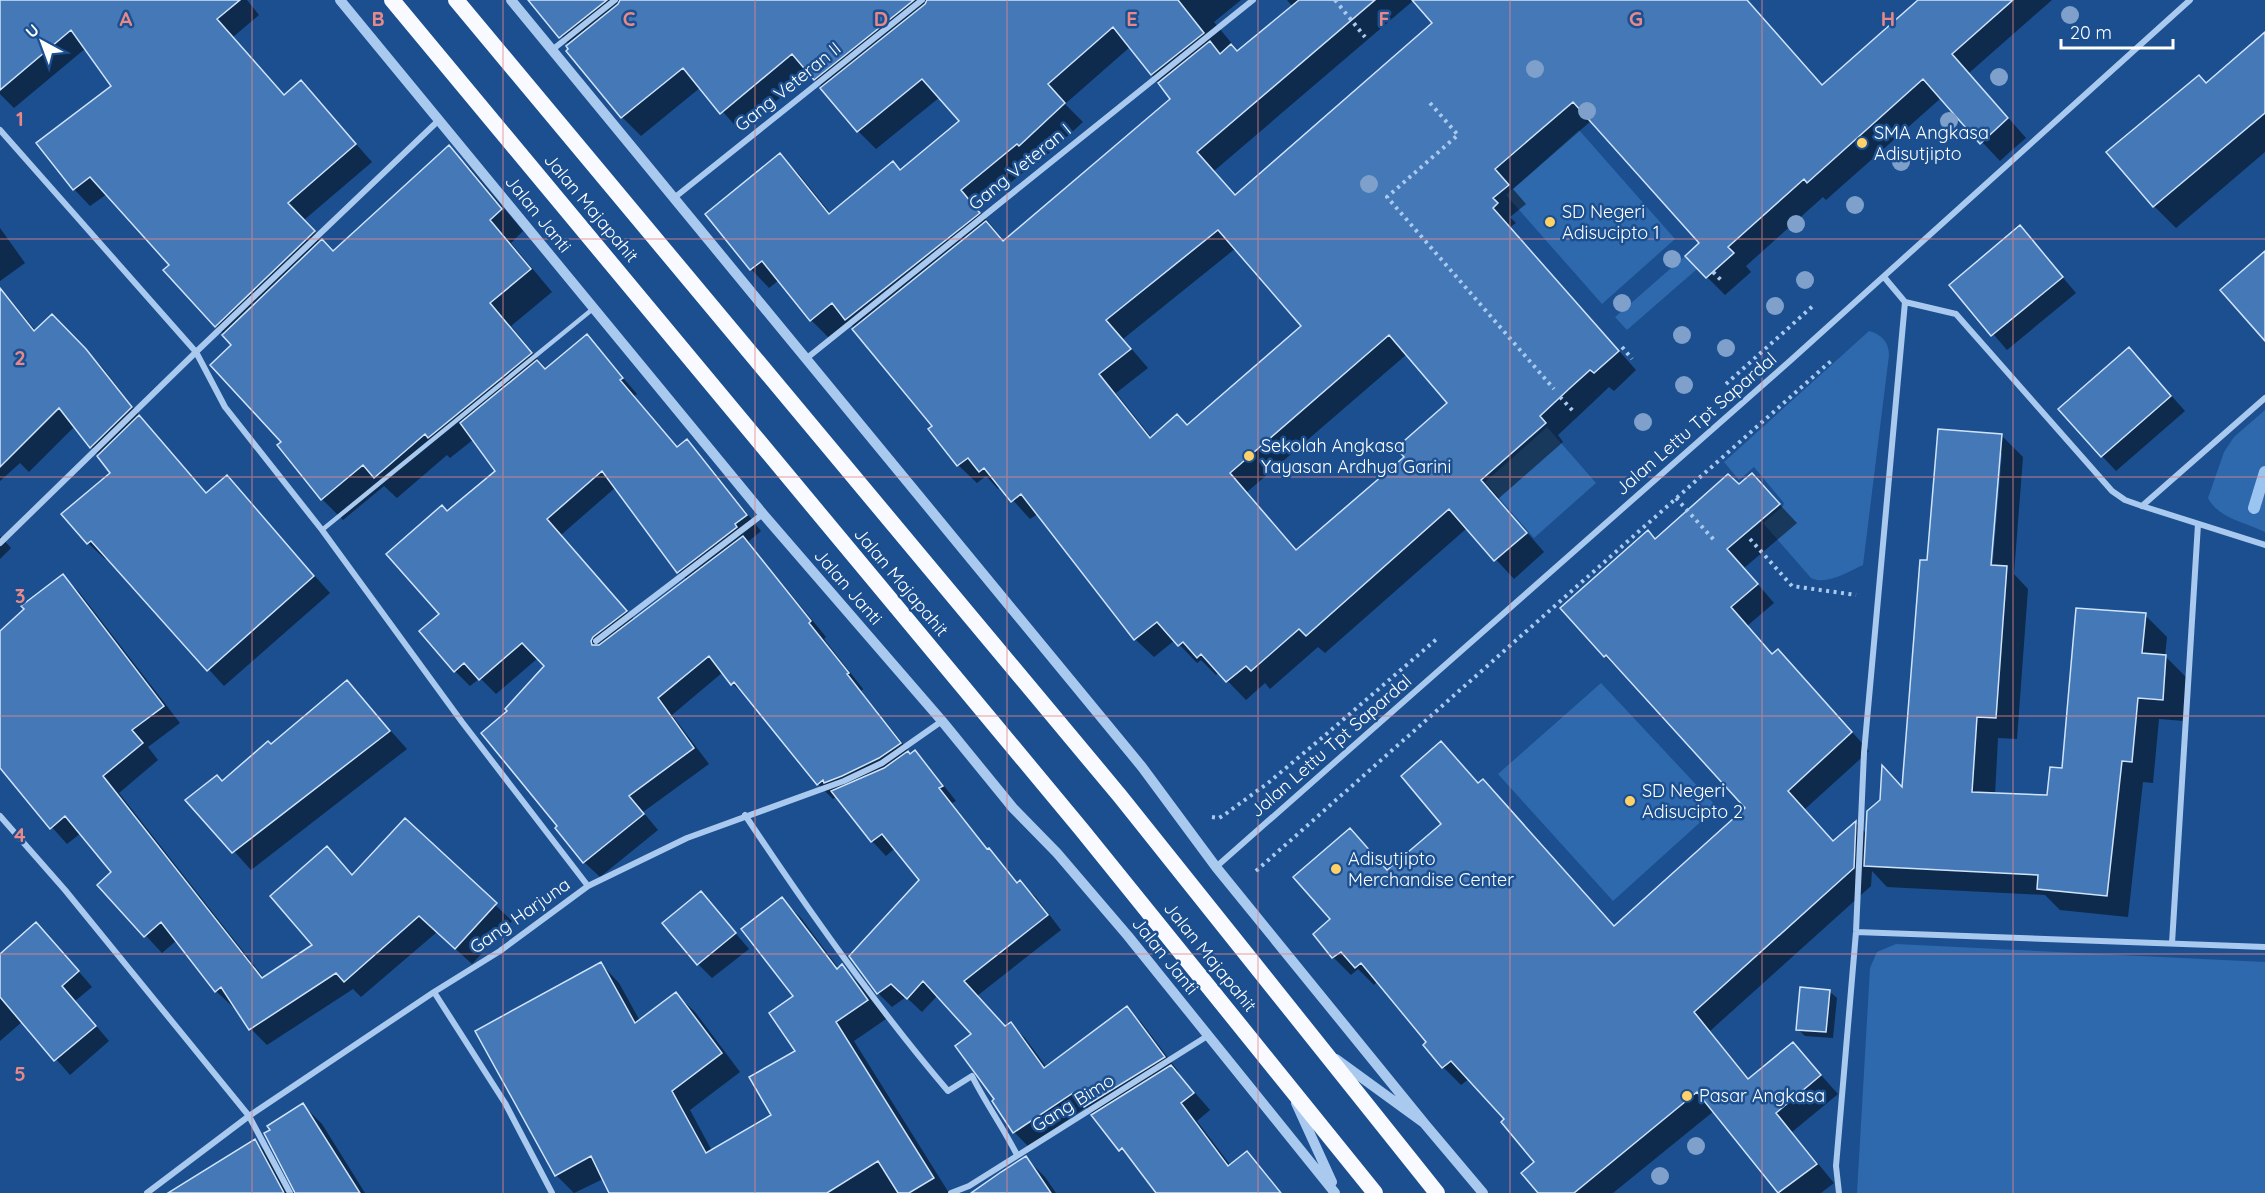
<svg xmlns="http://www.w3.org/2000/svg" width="2265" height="1193" font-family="Quicksand,sans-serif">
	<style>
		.green { fill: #2e69ad }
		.shadow { fill: #0007; fill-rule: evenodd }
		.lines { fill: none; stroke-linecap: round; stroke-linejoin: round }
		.stream { stroke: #9cc4f0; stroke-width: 12 }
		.building { fill: #4478b7; stroke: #cfe3fa; stroke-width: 1.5; fill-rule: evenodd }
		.path { stroke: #a9c9ee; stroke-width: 4; stroke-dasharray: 3 4.5; stroke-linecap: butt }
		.service { stroke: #a9c9ee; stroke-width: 4.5 }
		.minor { stroke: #a9c9ee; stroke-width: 6 }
		.tertiary { stroke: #a9c9ee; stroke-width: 10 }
		.trunk { stroke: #f8faff; stroke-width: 16 }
		.tree { fill: #7ea0ca }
		.grid { fill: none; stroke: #e88989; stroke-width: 1.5; stroke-opacity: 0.55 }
		.poi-dot { fill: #ffd166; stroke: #1b4f8f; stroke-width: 2 }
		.labels { text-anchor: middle; stroke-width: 5; stroke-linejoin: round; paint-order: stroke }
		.street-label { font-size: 18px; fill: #fff; stroke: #1b4f8f }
		.poi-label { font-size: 18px; fill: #fff; stroke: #1b4f8f; text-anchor: start }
		.grid-label { font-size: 20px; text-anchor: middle; font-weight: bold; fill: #e88989; stroke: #1b4f8f; stroke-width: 5; stroke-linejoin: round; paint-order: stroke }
	</style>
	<rect width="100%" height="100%" fill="#1b4f8f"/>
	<path class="green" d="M 1579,130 L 1675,239 L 1602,304 L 1506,195 Z
		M 1685,256 L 1697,269 L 1627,330 L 1615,317 Z
		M 1869,331 C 1881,334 1889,342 1889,355 L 1863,565 C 1849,571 1827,586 1811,578 L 1763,523 L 1783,506 L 1784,503 L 1754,467 L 1739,480 L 1724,462 Z
		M 2265,410 L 2265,532 C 2245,522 2219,519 2208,498 L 2224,452 L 2234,437 Z
		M 1547,427 L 1596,483 L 1534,538 L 1485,482 Z
		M 1601,683 L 1717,807 L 1613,901 L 1498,774 Z
		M 1896,944 L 2265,962 L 2265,1193 L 1857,1193 L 1870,968 L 1877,952 Z"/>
	<path class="shadow" d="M 0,0 L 247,0 L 259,15 L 233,37 L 285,96 L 301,82 L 372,162 L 304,220 L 334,253 L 449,147 L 470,168 L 523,231 L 511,243 L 552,292 L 511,326 L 547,370 L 587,336 L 637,394 L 634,396 L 678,448 L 687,441 L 702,457 L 761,531 L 749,541 L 750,544 L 826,637 L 824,639 L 863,689 L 861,691 L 912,755 L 915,752 L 929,767 L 956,801 L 952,803 L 991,853 L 1018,883 L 1020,882 L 1035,896 L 1061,930 L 977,996 L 1006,1028 L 1010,1024 L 1025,1038 L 1047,1068 L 1127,1008 L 1141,1022 L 1178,1071 L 1177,1072 L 1210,1110 L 1197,1121 L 1231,1166 L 1247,1153 L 1282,1193 L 1158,1193 L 1086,1107 L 1029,1147 L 1014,1132 L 994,1101 L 996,1099 L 974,1034 L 938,995 L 922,1012 L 906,997 L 892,1007 L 878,993 L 921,880 L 895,848 L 886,856 L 872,841 L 837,796 L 833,799 L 818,784 L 749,698 L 732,684 L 723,672 L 672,715 L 709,764 L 643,812 L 658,830 L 600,877 L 584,862 L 557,828 L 559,826 L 509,711 L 546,666 L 538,658 L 496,694 L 480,678 L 470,686 L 455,671 L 441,614 L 447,513 L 497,471 L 474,439 L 450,458 L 447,455 L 397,498 L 384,486 L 343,520 L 322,499 L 283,442 L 233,345 L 216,326 L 171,265 L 107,194 L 90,206 L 74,189 L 113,86 L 86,48 L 14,108 L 0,94 ZM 616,487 L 678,572 L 687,580 L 635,620 L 561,535 Z
		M 530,0 L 1241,0 L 1214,22 L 1239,52 L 1293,7 L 1287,0 L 1747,0 L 1823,86 L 1920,0 L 2052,0 L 1969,73 L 2026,138 L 2012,150 L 2000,161 L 1941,98 L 1826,200 L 1823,197 L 1746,266 L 1751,272 L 1725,295 L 1707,277 L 1701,243 L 1592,120 L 1513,189 L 1526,204 L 1510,217 L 1516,223 L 1510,227 L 1636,370 L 1614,391 L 1609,387 L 1589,406 L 1558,435 L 1563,442 L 1498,499 L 1544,552 L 1514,579 L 1467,528 L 1325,653 L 1318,647 L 1270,689 L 1265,683 L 1246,700 L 1219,672 L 1216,675 L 1201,660 L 1197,663 L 1175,640 L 1154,657 L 1135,639 L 1038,514 L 1030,519 L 1001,487 L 998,489 L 986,476 L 977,483 L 958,465 L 934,426 L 849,322 L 829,338 L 811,320 L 779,280 L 769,288 L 751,269 L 707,215 L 780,155 L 798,173 L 831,214 L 901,171 L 961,122 L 940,97 L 876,149 L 858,131 L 810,73 L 740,131 L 701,87 L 641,136 L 622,117 L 568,51 L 569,45 ZM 1414,0 L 1434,23 L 1236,196 L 1214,171 ZM 1130,47 L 1172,100 L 1005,242 L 978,209 L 1037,161 L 1038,163 L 1083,122 L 1065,104 ZM 1236,248 L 1304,326 L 1188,427 L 1152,438 L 1116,393 L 1148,368 L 1123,339 ZM 1407,354 L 1449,404 L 1407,457 L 1297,551 L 1247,492 Z
		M 2265,34 L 2265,152 L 2176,228 L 2154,206 L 2109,153 L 2207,85 Z
		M 2020,227 L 2076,293 L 2007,350 L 1951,285 Z
		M 0,228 L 25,263 L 0,281 Z
		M 0,287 L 36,331 L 69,332 L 102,367 L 147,425 L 207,494 L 227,477 L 330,593 L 224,686 L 107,557 L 105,559 L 88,543 L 112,473 L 75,426 L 29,472 L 20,463 L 0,481 Z
		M 2143,364 L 2185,411 L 2116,471 L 2102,456 Z
		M 2001,435 L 2023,457 L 2014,574 L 2028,589 L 2017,739 L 1998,738 L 1995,795 L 2048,797 L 2145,615 L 2167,637 L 2165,656 L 2187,678 L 2184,721 L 2159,719 L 2153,783 L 2143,782 L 2128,917 L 2060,910 L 2045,895 L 1887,887 L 1872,871 L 1871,886 L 1710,1031 L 1750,1080 L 1793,1044 L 1838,1094 L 1792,1132 L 1834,1183 L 1821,1193 L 1780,1193 L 1714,1111 L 1613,1193 L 1539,1193 L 1536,1162 L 1506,1119 L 1469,1079 L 1461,1085 L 1443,1067 L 1425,1045 L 1428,1042 L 1378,981 L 1374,985 L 1358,969 L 1351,975 L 1333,957 L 1332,920 L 1350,830 L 1388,871 L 1444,824 L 1441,743 L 1479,784 L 1501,799 L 1615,927 L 1747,808 L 1624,672 L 1622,673 L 1605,656 L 1656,540 L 1739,486 L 1752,475 L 1797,523 L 1744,568 L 1774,603 L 1747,626 L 1773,655 L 1796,669 L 1869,751 L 1804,810 L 1834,843 L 1856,823 L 1867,834 L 1904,789 L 1929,562 ZM 1999,453 L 2002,453 L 1992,572 L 1989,572 Z
		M 0,536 L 11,548 L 0,559 Z
		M 63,576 L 79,592 L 180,723 L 148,747 L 158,760 L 119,793 L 264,978 L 314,945 L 327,848 L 354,876 L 405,820 L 512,921 L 472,964 L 437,932 L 361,997 L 353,989 L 267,1045 L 251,1029 L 235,1005 L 233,1007 L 216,991 L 177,940 L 162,953 L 99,885 L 113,873 L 81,833 L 67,844 L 0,769 L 0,633 Z
		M 347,682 L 407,749 L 251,870 L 188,800 L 222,782 L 271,746 Z
		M 701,893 L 749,949 L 712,978 L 698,964 Z
		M 782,899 L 801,918 L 839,969 L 842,966 L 860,985 L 886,1019 L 854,1041 L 949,1193 L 610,1193 L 603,1179 L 574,1193 L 556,1175 L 477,1032 L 601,964 L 619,983 L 640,1021 L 676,994 L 695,1012 L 740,1072 L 690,1110 L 712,1151 L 773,1115 L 797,1051 L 795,997 Z
		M 51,939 L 92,987 L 75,1001 L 109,1041 L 70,1075 L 23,1021 L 0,1041 L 0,956 Z
		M 1829,991 L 1837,998 L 1833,1038 L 1805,1036 L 1798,1029 Z
		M 303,1105 L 322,1124 L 365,1193 L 296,1193 Z
		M 255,1141 L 274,1160 L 292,1193 L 180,1193 Z
		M 1026,1158 L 1045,1177 L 1056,1193 L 974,1193 Z"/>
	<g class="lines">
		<path class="stream" d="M 2254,508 L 2265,472"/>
	</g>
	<path class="building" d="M 0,0 L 240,0 L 217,19 L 284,95 L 301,80 L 356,144 L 288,203 L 315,231 L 215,327 L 163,270 L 169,265 L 90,177 L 73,190 L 36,143 L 111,86 L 71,30 L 0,90 Z
		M 528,0 L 607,0 L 559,38 Z
		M 620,0 L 914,0 L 814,80 L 792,54 L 720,114 L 683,68 L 621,118 L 566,51 L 568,49 L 566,46 L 618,4 Z
		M 927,0 L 1178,0 L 1204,33 L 1151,75 L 1113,27 L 1048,84 L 1065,103 L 1019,146 L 1017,144 L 961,190 L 980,213 L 845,320 L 832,303 L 810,321 L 762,261 L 750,270 L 705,214 L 780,153 L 829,214 L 893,161 L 900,170 L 959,121 L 922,79 L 857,132 L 820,88 L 925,4 Z
		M 1299,0 L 1375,0 L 1197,152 L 1235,195 L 1432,23 L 1412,0 L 1747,0 L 1822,85 L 1918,0 L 2013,0 L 1952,54 L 2008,118 L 1980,144 L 1923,79 L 1807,183 L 1804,179 L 1728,247 L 1734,253 L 1706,278 L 1685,256 L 1699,243 L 1573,102 L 1495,169 L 1509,185 L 1493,198 L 1498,203 L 1493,208 L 1619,351 L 1594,373 L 1590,370 L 1570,388 L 1540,416 L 1546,423 L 1481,480 L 1527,533 L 1494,561 L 1449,509 L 1306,636 L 1299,629 L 1251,671 L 1246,666 L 1226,682 L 1201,654 L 1197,658 L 1183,642 L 1178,646 L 1157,622 L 1134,640 L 1021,494 L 1011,502 L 984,468 L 979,472 L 968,458 L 957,466 L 928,429 L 932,426 L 852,329 L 986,221 L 1003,241 L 1170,99 L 1158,83 L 1210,41 L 1220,54 L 1231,44 L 1237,51 ZM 1218,230 L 1301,326 L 1187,425 L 1177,414 L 1150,438 L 1099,374 L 1131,349 L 1106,320 ZM 1389,335 L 1447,403 L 1396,448 L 1404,457 L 1296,550 L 1230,473 Z
		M 2265,32 L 2265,113 L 2153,207 L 2106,152 L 2199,75 L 2206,83 Z
		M 449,145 L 502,209 L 490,220 L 531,269 L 490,303 L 532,353 L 428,438 L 425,434 L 374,478 L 363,465 L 321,500 L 277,445 L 281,442 L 210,365 L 231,345 L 222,335 L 322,239 L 333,251 Z
		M 2020,225 L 2063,277 L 1991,336 L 1949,285 Z
		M 2265,251 L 2265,341 L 2220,290 Z
		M 0,288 L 34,331 L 52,314 L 86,349 L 132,407 L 90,448 L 59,408 L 0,467 Z
		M 587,334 L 623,378 L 620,380 L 677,447 L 687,439 L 747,515 L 735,524 L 737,527 L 677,573 L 602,471 L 547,519 L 627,611 L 593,637 L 591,641 L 592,645 L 599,645 L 743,536 L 811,621 L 809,623 L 849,673 L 847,674 L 901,743 L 879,758 L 842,776 L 824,783 L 823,780 L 817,785 L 734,682 L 731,685 L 709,656 L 658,698 L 694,748 L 629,796 L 644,814 L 583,863 L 555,828 L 557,826 L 481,733 L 507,711 L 505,709 L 544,666 L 522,643 L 479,680 L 464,663 L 454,672 L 419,631 L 439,614 L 386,554 L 442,505 L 447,511 L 495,471 L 460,423 L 537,360 L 545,369 Z
		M 2129,347 L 2171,396 L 2101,457 L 2058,409 Z
		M 139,415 L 206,493 L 227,475 L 314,576 L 207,671 L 91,541 L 87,544 L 61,514 L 110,473 L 97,456 Z
		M 1938,429 L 2002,434 L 1991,565 L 2007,566 L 1996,718 L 1977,717 L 1972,792 L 2047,795 L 2050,767 L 2062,768 L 2076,608 L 2146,613 L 2142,653 L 2166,655 L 2163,700 L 2138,698 L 2132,762 L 2122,761 L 2107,896 L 2037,889 L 2038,875 L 1864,866 L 1867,811 L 1880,800 L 1882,765 L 1902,787 L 1920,560 L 1927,560 Z
		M 1752,473 L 1780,504 L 1727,549 L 1758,584 L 1731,607 L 1772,654 L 1778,649 L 1852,732 L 1788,791 L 1833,841 L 1856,821 L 1854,868 L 1694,1012 L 1748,1079 L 1793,1042 L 1821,1075 L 1776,1113 L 1817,1164 L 1778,1193 L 1697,1092 L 1574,1193 L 1538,1193 L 1521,1173 L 1534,1162 L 1501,1122 L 1504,1119 L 1451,1061 L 1442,1068 L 1423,1045 L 1426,1042 L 1361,963 L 1355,968 L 1341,952 L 1332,958 L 1313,934 L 1330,919 L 1293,877 L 1350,828 L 1387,870 L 1441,824 L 1401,776 L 1441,741 L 1478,783 L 1483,779 L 1614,926 L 1745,808 L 1606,655 L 1604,657 L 1560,608 L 1648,530 L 1655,539 L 1728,474 L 1739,484 Z
		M 63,574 L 164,706 L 132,730 L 143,743 L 103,776 L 262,978 L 312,945 L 270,896 L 327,846 L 352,875 L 405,818 L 497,903 L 455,949 L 419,916 L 344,982 L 336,973 L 249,1030 L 221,987 L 215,992 L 161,922 L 144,937 L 97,885 L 111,872 L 65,816 L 50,829 L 0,768 L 0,631 L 24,609 L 21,606 Z
		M 347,680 L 390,731 L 232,853 L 185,800 L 217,775 L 222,781 L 268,741 L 271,744 Z
		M 915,750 L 943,786 L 939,788 L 987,849 L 989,848 L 1017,883 L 1020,880 L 1048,915 L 964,981 L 1005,1026 L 1011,1022 L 1044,1068 L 1127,1006 L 1165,1057 L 1084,1107 L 1073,1093 L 1013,1133 L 992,1101 L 994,1099 L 955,1046 L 971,1034 L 923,981 L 907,999 L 891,984 L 877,994 L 849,956 L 919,880 L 882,834 L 871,842 L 831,791 L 884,768 L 908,751 L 910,754 Z
		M 701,891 L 736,933 L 697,965 L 662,923 Z
		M 782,897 L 837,969 L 842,964 L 868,1000 L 836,1022 L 934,1178 L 909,1193 L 898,1193 L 878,1161 L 827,1193 L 609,1193 L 591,1156 L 555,1176 L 475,1031 L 601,962 L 635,1023 L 676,992 L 722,1053 L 672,1091 L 706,1153 L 771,1115 L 749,1077 L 795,1051 L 769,1013 L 793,996 L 741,929 Z
		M 36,922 L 79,971 L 62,986 L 96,1026 L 54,1061 L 0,997 L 0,954 Z
		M 1800,987 L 1830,990 L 1826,1032 L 1796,1030 Z
		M 1171,1065 L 1194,1093 L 1181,1103 L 1228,1166 L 1247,1151 L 1281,1193 L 1156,1193 L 1122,1148 L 1119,1151 L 1091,1115 Z
		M 303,1103 L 360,1193 L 295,1193 L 264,1133 L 270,1130 L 267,1126 Z
		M 255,1139 L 284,1193 L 168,1193 Z
		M 1026,1156 L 1051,1193 L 971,1193 L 1001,1172 Z"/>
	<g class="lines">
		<path class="path" d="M 1335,0 L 1365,37
			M 1430,103 L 1458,135 L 1387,197 L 1554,389
			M 1713,272 L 1721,280
			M 1622,347 L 1632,359
			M 1726,384 L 1814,305
			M 1560,397 L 1573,411
			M 1676,498 L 1714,540
			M 1750,539 L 1792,586 L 1856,595
			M 1212,817 L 1219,818 L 1224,815 L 1268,783 L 1323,737 L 1439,637
			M 1256,871 L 1831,361"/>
		<path class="service" d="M 322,530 L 594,308"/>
		<path class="minor" d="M 552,50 L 615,0
			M 0,130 L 196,352 L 225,407 L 322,530 L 462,722 L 588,886
			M 674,198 L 922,0
			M 1905,302 L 1956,314 L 2112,491 L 2125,500 L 2142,506 L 2265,545
			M 807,358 L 1253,0
			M 2142,506 L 2265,398
			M 0,543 L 196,352 L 439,120
			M 596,641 L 763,514
			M 745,815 C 808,910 874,1004 948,1091 L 972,1076 C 986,1104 1003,1127 1017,1155
			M 0,816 L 65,890 L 249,1116 L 290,1193
			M 1216,867 L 1791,360 L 2190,0
			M 1856,932 L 2265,947
			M 2172,943 L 2198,524
			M 434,992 L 505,1103 L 552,1193
			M 147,1193 L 249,1116 L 434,992 L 500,951 L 588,886 L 687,838 L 844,781 L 882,763 L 942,721
			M 951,1193 L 969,1186 L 1209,1035
			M 1839,1193 L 1836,1166 L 1856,932 L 1864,753 L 1905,302 L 1884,277"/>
		<path class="tertiary" d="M 340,0 L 763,514 L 942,721 L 1013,808 L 1057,853 L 1128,936 L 1335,1193
			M 511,0 L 1142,767 L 1216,867 L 1424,1123
			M 1336,1059 L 1424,1123 L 1483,1193
			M 1296,1103 L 1332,1182"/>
		<path class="trunk" d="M 392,0 L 1082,830 L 1375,1193
			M 456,0 L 1120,796 L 1437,1193"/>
	</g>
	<g class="tree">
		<circle cx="2070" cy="15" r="9"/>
		<circle cx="1535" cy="69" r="9"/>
		<circle cx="1999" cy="77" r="9"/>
		<circle cx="1587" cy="111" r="9"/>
		<circle cx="1949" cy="121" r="9"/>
		<circle cx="1901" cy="162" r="9"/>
		<circle cx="1369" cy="184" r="9"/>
		<circle cx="1855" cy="205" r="9"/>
		<circle cx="1796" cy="224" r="9"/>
		<circle cx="1672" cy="259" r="9"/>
		<circle cx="1805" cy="280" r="9"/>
		<circle cx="1622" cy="303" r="9"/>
		<circle cx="1775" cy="306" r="9"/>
		<circle cx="1682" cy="335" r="9"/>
		<circle cx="1726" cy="348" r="9"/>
		<circle cx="1684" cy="385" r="9"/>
		<circle cx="1643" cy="422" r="9"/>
		<circle cx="1696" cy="1146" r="9"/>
		<circle cx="1660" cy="1176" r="9"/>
	</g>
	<path class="grid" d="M 252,0 L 252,1193M 503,0 L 503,1193M 755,0 L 755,1193M 1007,0 L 1007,1193M 1258,0 L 1258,1193M 1510,0 L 1510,1193M 1762,0 L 1762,1193M 2013,0 L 2013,1193M 0,239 L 2265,239M 0,477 L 2265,477M 0,716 L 2265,716M 0,954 L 2265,954"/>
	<g class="poi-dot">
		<circle cx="1862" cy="143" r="6"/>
		<circle cx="1550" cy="222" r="6"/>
		<circle cx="1249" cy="456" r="6"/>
		<circle cx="1630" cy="801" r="6"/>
		<circle cx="1336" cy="869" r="6"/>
		<circle cx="1687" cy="1096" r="6"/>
	</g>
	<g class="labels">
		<g class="street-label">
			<text transform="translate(788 87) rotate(-39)" y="6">Gang Veteran II</text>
			<text transform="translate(1020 167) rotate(-39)" y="6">Gang Veteran I</text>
			<text transform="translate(591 208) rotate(50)" y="6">Jalan Majapahit</text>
			<text transform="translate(538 214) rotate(51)" y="6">Jalan Janti</text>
			<text transform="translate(1696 424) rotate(-41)" y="6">Jalan Lettu Tpt Sapardal</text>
			<text transform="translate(901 582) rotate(50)" y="6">Jalan Majapahit</text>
			<text transform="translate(848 587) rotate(49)" y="6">Jalan Janti</text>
			<text transform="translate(1331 746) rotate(-41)" y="6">Jalan Lettu Tpt Sapardal</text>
			<text transform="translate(520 916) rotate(-35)" y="6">Gang Harjuna</text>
			<text transform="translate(1165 956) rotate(51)" y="6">Jalan Janti</text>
			<text transform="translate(1210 957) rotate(51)" y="6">Jalan Majapahit</text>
			<text transform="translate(1073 1103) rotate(-32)" y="6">Gang Bimo</text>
		</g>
		<g class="poi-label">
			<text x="1874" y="139">SMA Angkasa<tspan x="1874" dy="21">Adisutjipto</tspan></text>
			<text x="1562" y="218">SD Negeri<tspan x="1562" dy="21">Adisucipto 1</tspan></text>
			<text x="1261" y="452">Sekolah Angkasa<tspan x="1261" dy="21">Yayasan Ardhya Garini</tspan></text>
			<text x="1642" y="797">SD Negeri<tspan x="1642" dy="21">Adisucipto 2</tspan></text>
			<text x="1348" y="865">Adisutjipto<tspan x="1348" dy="21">Merchandise Center</tspan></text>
			<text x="1699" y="1102">Pasar Angkasa</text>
		</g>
	</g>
	<g class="grid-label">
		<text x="126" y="26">A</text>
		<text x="378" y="26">B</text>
		<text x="629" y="26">C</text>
		<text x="881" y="26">D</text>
		<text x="1132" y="26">E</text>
		<text x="1384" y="26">F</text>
		<text x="1636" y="26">G</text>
		<text x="1888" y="26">H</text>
		<text x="20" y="126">1</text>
		<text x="20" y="365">2</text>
		<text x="20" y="603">3</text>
		<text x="20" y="842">4</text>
		<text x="20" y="1081">5</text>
	</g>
	<g transform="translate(42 42) rotate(319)" stroke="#1b4f8f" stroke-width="4.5" paint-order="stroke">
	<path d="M0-4.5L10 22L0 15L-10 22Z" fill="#ffffff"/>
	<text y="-9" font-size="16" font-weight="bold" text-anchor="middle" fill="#ffffff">U</text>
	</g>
	<path d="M2061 39v9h112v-9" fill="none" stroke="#ffffff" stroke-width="3"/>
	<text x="2070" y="39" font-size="18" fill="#ffffff" stroke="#1b4f8f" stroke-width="4.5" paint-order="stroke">20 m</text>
</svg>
